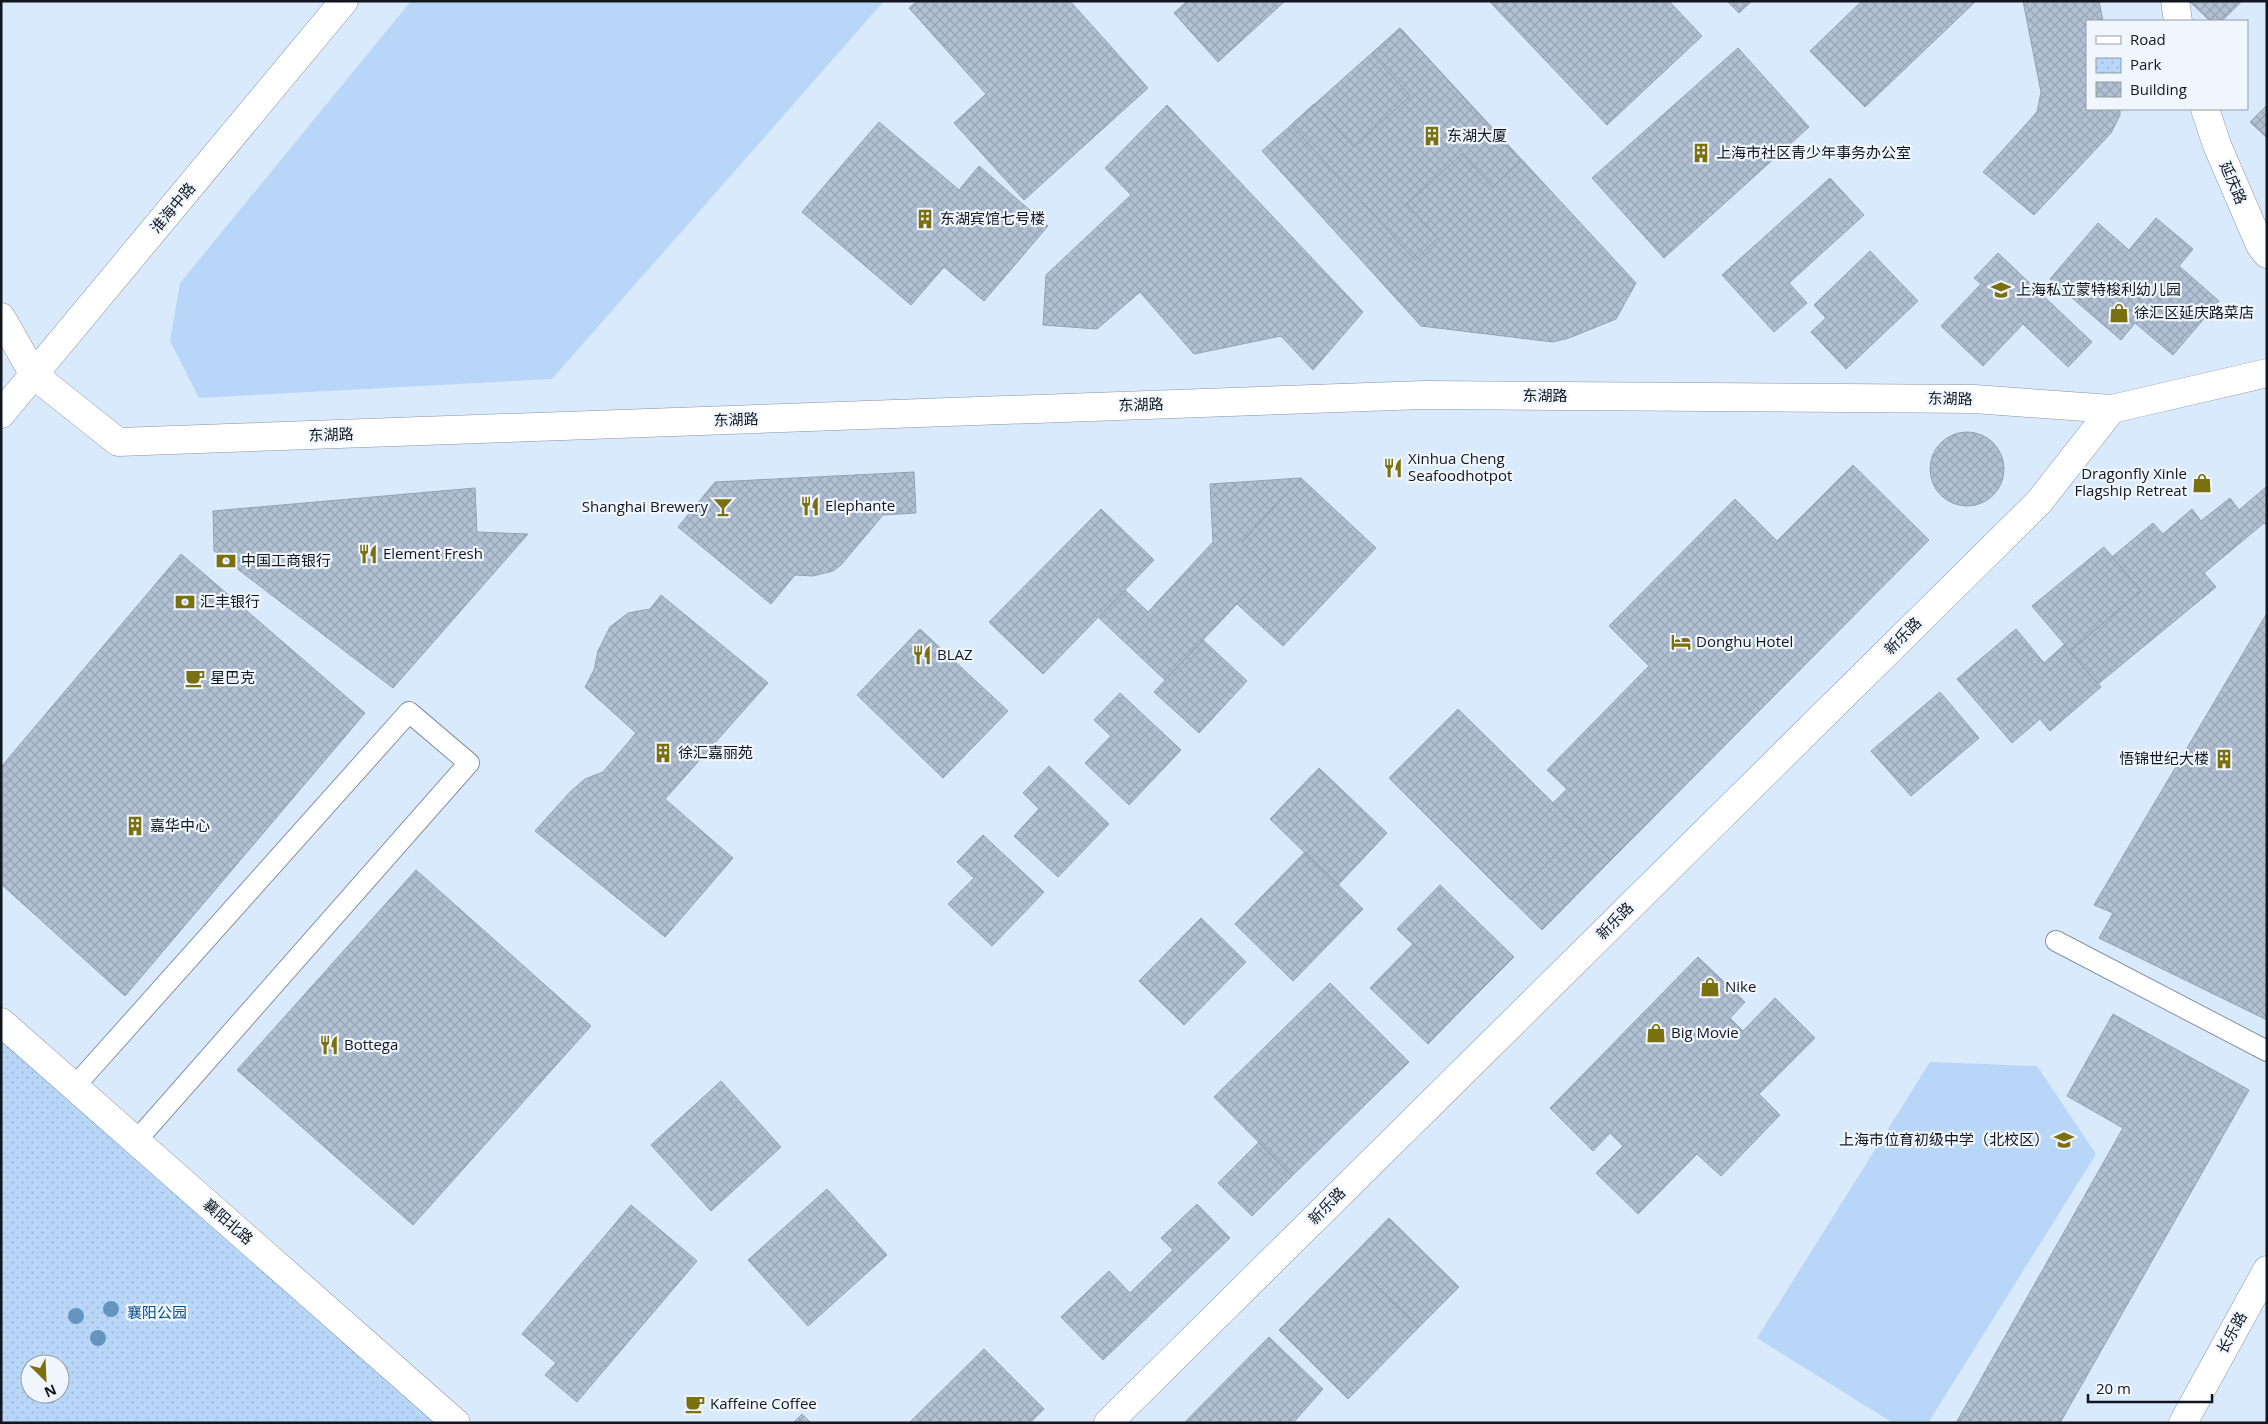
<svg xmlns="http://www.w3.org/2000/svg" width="2268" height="1424" font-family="'Open Sans','Noto Sans SC',sans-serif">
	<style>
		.park { fill: url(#park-dots); fill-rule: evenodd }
		.garden { fill: #b8d6f8 }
		.building { fill: url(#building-cross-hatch); stroke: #94a3b4 }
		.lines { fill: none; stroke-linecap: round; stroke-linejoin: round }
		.service-casing { stroke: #8493a4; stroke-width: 22 }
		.minor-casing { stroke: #8493a4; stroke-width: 29 }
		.tertiary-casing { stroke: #8493a4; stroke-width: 29 }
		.secondary-casing { stroke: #8493a4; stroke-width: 29 }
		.service { stroke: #fff; stroke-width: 20 }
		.minor { stroke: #fff; stroke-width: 28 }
		.tertiary { stroke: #fff; stroke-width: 28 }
		.secondary { stroke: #fff; stroke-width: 28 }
		.tree { fill: #6594bf }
		.labels { text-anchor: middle; stroke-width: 4.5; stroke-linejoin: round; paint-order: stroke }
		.poi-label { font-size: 15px; fill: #11171d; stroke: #eff6fe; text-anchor: start }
		.street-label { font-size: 15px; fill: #11171d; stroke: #eff6fe }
		.park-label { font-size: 15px; fill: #064e8c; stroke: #eff6fe }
	</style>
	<defs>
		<pattern id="park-dots" width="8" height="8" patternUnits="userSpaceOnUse" patternTransform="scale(1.25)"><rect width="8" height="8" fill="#b8d6f8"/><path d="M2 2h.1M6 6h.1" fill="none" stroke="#9db7d4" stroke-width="1.8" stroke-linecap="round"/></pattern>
		<pattern id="building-cross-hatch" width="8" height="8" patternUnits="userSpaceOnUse" patternTransform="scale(1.25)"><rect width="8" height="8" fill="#b1c0d2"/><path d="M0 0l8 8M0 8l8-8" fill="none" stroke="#97a4b4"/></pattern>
	</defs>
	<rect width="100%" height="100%" fill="#daeafd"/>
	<path class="park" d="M 1,1039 L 452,1423 L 1,1423 ZM 30,1364 L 60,1364 L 60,1394 L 30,1394 Z"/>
	<path class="garden" d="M 411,1 L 884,1 L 552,379 L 199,398 L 170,341 L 180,283 Z
		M 1930,1062 L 2037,1066 L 2096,1154 L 1928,1423 L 1893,1423 L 1757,1338 Z"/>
	<path class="building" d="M 917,1 L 1070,1 L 1148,88 L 1024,200 L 954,123 L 986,94 L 909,8 Z
		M 1187,1 L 1285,1 L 1218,62 L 1174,13 Z
		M 1669,1 L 1702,36 L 1607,125 L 1490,2 Z
		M 1727,1 L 1752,1 L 1739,13 Z
		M 1862,1 L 1976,1 L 1865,107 L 1810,51 Z
		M 2023,1 L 2099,1 L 2103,21 L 2087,21 L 2087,109 L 2120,109 L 2120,115 L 2111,133 L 2034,215 L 1983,172 L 2037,112 L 2041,92 Z
		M 2189,1 L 2242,1 L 2222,21 L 2210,21 Z
		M 1400,28 L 1636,283 L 1616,319 L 1569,338 L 1553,342 L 1421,326 L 1262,151 Z
		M 1400,28 L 1521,161 L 1493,187 L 1462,154 L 1407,204 L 1438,238 L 1415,260 L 1291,125 L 1314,104 L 1354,147 L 1410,96 L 1372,54 Z
		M 1738,48 L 1809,127 L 1664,258 L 1592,178 Z
		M 1167,105 L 1363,312 L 1313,370 L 1281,336 L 1194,354 L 1140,292 L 1097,329 L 1043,325 L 1046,275 L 1131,195 L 1105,168 Z
		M 2267,105 L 2267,138 L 2250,122 Z
		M 879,122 L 959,190 L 979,166 L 1048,226 L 984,301 L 944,267 L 911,305 L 802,212 Z
		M 1830,178 L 1864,215 L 1789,283 L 1807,303 L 1774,332 L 1722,275 Z
		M 2156,218 L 2193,249 L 2179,266 L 2219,301 L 2173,355 L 2135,323 L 2121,340 L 2050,279 L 2098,223 L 2129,250 Z
		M 1870,251 L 1918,301 L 1846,369 L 1811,332 L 1826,318 L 1814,305 Z
		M 1998,253 L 2092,342 L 2068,367 L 2023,324 L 1983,366 L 1941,326 L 1981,284 L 1974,278 Z
		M1930 469a37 37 0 1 1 74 0a37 37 0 1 1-74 0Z
		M 1853,465 L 1929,540 L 1611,860 L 1553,803 L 1567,789 L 1547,770 L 1649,666 L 1609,626 L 1735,499 L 1777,541 Z
		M 914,472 L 916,513 L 883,515 L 841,565 L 833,571 L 813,576 L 795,575 L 771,604 L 678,527 L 715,482 Z
		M 1301,478 L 1242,542 L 1270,569 L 1165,680 L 1099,618 L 1125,590 L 1148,612 L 1213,542 L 1210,484 Z
		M 1301,478 L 1376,548 L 1283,646 L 1237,604 L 1270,569 L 1242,542 Z
		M 2266,487 L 2267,526 L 2264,523 L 2204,573 L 2216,587 L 2098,684 L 2070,651 L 2141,591 L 2112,557 L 2153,523 L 2163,534 L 2192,509 L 2201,521 L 2230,498 L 2239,510 Z
		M 475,488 L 477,532 L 528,534 L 393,688 L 214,551 L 213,511 Z
		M 1101,509 L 1154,560 L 1043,674 L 989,622 Z
		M 2104,547 L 2141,591 L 2070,651 L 2032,606 Z
		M 181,554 L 365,713 L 125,996 L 1,884 L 1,767 Z
		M 661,595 L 768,683 L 665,799 L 733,858 L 665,937 L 535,831 L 570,792 L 585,779 L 603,772 L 636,733 L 585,687 L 594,670 L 598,651 L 610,627 L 628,613 L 650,609 Z
		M 2267,613 L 2267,1020 L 2099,938 L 2113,913 L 2094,905 Z
		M 920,629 L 1008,711 L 943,778 L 857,695 Z
		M 2016,629 L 2044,663 L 2064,645 L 2101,687 L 2050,731 L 2040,719 L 2012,743 L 1957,679 Z
		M 1203,640 L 1247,681 L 1199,733 L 1154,692 Z
		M 1940,692 L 1979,738 L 1911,796 L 1871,751 Z
		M 1120,693 L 1181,750 L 1129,805 L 1085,763 L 1111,736 L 1094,720 Z
		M 1458,709 L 1580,830 L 1511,900 L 1389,778 Z
		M 1458,709 L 1611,860 L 1542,930 L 1389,778 Z
		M 1049,766 L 1109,824 L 1058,877 L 1014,836 L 1039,809 L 1023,793 Z
		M 1319,768 L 1387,833 L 1338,885 L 1270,819 Z
		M 983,835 L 1044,892 L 992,946 L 948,904 L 974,878 L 957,862 Z
		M 1305,852 L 1363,909 L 1293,981 L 1235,924 Z
		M 416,870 L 591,1026 L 413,1225 L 237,1070 Z
		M 1440,885 L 1514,957 L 1471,1000 L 1397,929 Z
		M 1201,918 L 1246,962 L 1184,1025 L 1139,981 Z
		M 1413,944 L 1471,1000 L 1428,1044 L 1370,988 Z
		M 1698,957 L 1745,1002 L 1730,1018 L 1743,1031 L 1775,998 L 1815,1038 L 1759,1094 L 1780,1115 L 1721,1176 L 1697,1154 L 1638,1214 L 1596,1173 L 1623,1146 L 1610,1133 L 1593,1151 L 1550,1108 Z
		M 1330,983 L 1409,1062 L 1292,1176 L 1214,1097 Z
		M 2113,1014 L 2249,1090 L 2060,1423 L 1956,1423 L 2123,1128 L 2067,1096 Z
		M 721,1081 L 781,1147 L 711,1211 L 651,1145 Z
		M 1259,1142 L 1292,1176 L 1252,1216 L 1218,1183 Z
		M 827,1189 L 887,1255 L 808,1326 L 748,1260 Z
		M 1197,1204 L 1230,1238 L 1103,1360 L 1061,1317 L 1109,1271 L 1130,1293 L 1173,1250 L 1161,1238 Z
		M 631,1205 L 697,1261 L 577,1402 L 545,1375 L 556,1363 L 522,1334 Z
		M 1389,1218 L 1459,1287 L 1419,1327 L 1349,1259 Z
		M 1349,1259 L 1419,1327 L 1348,1399 L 1279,1330 Z
		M 1269,1337 L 1323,1389 L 1293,1423 L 1184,1423 Z
		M 984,1349 L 1044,1409 L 1030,1423 L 909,1423 Z
		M 802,1414 L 811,1423 L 793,1423 Z"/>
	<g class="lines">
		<defs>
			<path id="service" d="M 2056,941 L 2267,1051
				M 74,1087 L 409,712 L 469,763 L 136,1141"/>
			<path id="minor" d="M 2175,1 L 2178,21
				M 2205,109 L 2217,145 L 2260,245 L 2267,254
				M 1,317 L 34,375 L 118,442 L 1423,395 L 1974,399 L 2112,409 L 2267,373
				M 1108,1423 L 2039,502 L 2112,409"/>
			<path id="tertiary" d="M 1,1022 L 456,1423
				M 2183,1423 L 2267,1270"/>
			<path id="secondary" d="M 1,414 L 344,1"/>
		</defs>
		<use href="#service" class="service-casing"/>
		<use href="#minor" class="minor-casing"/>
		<use href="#tertiary" class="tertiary-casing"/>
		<use href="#secondary" class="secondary-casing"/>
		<use href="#service" class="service"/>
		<use href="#minor" class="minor"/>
		<use href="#tertiary" class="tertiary"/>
		<use href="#secondary" class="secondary"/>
	</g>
	<g class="tree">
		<circle cx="111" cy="1309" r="8"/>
		<circle cx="76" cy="1316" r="8"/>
		<circle cx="98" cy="1338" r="8"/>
	</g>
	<defs>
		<symbol id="building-bare" viewBox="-9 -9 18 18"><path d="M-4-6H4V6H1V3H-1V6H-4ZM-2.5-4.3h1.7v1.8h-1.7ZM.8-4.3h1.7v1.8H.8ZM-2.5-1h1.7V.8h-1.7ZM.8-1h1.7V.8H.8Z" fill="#7b700f" stroke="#eff6fe" stroke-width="2.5" paint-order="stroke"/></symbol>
		<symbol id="school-bare" viewBox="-9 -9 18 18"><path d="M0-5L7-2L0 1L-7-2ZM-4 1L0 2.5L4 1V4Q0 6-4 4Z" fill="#7b700f" stroke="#eff6fe" stroke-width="2.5" paint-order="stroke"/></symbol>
		<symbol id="shop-bare" viewBox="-9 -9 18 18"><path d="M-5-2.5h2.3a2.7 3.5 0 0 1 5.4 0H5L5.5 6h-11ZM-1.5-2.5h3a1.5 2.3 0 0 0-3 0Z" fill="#7b700f" stroke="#eff6fe" stroke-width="2.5" paint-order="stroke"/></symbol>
		<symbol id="restaurant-bare" viewBox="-9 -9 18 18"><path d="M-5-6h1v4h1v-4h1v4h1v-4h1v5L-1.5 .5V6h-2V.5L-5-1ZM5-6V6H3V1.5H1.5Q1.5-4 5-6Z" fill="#7b700f" stroke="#eff6fe" stroke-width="2.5" paint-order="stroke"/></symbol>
		<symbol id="bar-bare" viewBox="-9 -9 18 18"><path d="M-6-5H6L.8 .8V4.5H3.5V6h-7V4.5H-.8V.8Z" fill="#7b700f" stroke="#eff6fe" stroke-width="2.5" paint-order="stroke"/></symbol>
		<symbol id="bank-bare" viewBox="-9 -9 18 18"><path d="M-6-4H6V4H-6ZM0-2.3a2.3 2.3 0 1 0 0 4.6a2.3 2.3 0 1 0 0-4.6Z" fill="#7b700f" stroke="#eff6fe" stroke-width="2.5" paint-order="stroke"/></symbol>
		<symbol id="hotel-bare" viewBox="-9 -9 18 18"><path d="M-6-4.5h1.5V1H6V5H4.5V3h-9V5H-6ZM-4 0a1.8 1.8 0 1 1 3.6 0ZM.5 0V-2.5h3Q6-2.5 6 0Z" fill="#7b700f" stroke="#eff6fe" stroke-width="2.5" paint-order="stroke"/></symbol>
		<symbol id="cafe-bare" viewBox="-9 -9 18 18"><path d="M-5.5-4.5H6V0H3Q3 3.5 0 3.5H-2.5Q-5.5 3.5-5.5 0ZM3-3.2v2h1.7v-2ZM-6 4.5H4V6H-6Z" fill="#7b700f" stroke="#eff6fe" stroke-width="2.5" paint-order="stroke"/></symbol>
	</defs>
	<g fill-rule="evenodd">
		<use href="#building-bare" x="1418" y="122" width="28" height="28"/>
		<use href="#building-bare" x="1687" y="139" width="28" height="28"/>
		<use href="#building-bare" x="911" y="205" width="28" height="28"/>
		<use href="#school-bare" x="1987" y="276" width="28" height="28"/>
		<use href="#shop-bare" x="2105" y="299" width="28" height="28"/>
		<use href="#restaurant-bare" x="1379" y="454" width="28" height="28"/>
		<use href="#shop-bare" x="2188" y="469" width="28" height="28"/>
		<use href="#restaurant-bare" x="796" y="492" width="28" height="28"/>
		<use href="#bar-bare" x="709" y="493" width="28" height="28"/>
		<use href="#restaurant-bare" x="354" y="540" width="28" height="28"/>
		<use href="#bank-bare" x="212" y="547" width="28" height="28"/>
		<use href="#bank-bare" x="171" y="588" width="28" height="28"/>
		<use href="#hotel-bare" x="1667" y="628" width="28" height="28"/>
		<use href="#restaurant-bare" x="908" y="641" width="28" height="28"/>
		<use href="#cafe-bare" x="181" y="664" width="28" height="28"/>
		<use href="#building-bare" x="649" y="739" width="28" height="28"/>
		<use href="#building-bare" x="2210" y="745" width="28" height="28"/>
		<use href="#building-bare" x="121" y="812" width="28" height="28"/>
		<use href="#shop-bare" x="1696" y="973" width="28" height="28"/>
		<use href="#shop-bare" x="1642" y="1019" width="28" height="28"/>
		<use href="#restaurant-bare" x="315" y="1031" width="28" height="28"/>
		<use href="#school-bare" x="2050" y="1126" width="28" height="28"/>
		<use href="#cafe-bare" x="681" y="1390" width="28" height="28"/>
	</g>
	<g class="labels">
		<g class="poi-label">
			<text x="1447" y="141">东湖大厦</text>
			<text x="1716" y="158">上海市社区青少年事务办公室</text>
			<text x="940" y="224">东湖宾馆七号楼</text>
			<text x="2016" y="295">上海私立蒙特梭利幼儿园</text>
			<text x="2134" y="318">徐汇区延庆路菜店</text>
			<text x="1408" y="464">Xinhua Cheng<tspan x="1408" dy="17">Seafoodhotpot</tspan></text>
			<text x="2187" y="479" text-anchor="end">Dragonfly Xinle<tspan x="2187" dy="17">Flagship Retreat</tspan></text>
			<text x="825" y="511">Elephante</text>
			<text x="708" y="512" text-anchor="end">Shanghai Brewery</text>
			<text x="383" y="559">Element Fresh</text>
			<text x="241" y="566">中国工商银行</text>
			<text x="200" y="607">汇丰银行</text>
			<text x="1696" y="647">Donghu Hotel</text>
			<text x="937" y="660">BLAZ</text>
			<text x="210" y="683">星巴克</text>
			<text x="678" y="758">徐汇嘉丽苑</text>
			<text x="2209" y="764" text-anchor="end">悟锦世纪大楼</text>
			<text x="150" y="831">嘉华中心</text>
			<text x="1725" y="992">Nike</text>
			<text x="1671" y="1038">Big Movie</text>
			<text x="344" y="1050">Bottega</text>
			<text x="2049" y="1145" text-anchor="end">上海市位育初级中学（北校区）</text>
			<text x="710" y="1409">Kaffeine Coffee</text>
		</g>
		<g class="street-label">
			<text transform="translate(2233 183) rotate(67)" y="5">延庆路</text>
			<text transform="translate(173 208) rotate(-50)" y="5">淮海中路</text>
			<text x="1545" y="401">东湖路</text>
			<text transform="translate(1950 399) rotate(1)" y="5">东湖路</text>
			<text transform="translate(1141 405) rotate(-2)" y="5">东湖路</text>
			<text transform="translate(736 420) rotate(-2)" y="5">东湖路</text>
			<text transform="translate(331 435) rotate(-2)" y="5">东湖路</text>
			<text transform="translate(1903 636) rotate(-45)" y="5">新乐路</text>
			<text transform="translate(1615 921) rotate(-45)" y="5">新乐路</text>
			<text transform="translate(1327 1206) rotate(-45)" y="5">新乐路</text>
			<text transform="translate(228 1222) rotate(41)" y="5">襄阳北路</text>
			<text transform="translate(2232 1333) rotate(-61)" y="5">长乐路</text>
		</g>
		<g class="park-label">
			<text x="157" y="1318">襄阳公园</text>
		</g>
	</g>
	<rect width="2268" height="1424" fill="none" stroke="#11171d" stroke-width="5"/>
	<rect x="2086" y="20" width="162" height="90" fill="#eff6fe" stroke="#969da4"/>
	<rect x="2096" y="36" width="25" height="8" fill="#ffffff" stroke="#969da4"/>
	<text x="2130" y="45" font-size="15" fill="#11171d">Road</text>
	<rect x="2096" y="58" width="25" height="15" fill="url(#park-dots)" stroke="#969da4"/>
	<text x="2130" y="70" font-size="15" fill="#11171d">Park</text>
	<rect x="2096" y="82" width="25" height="15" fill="url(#building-cross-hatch)" stroke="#969da4"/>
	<text x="2130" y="95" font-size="15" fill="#11171d">Building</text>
	<g transform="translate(45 1379) rotate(156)"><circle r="24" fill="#eff6fe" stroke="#969da4"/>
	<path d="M0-4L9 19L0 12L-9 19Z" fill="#7b700f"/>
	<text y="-8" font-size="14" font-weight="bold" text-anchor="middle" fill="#11171d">N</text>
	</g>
	<path d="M2088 1394v8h124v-8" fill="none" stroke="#11171d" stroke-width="2.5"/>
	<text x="2096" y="1394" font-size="15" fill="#11171d" stroke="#eff6fe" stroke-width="4" paint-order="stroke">20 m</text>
</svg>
